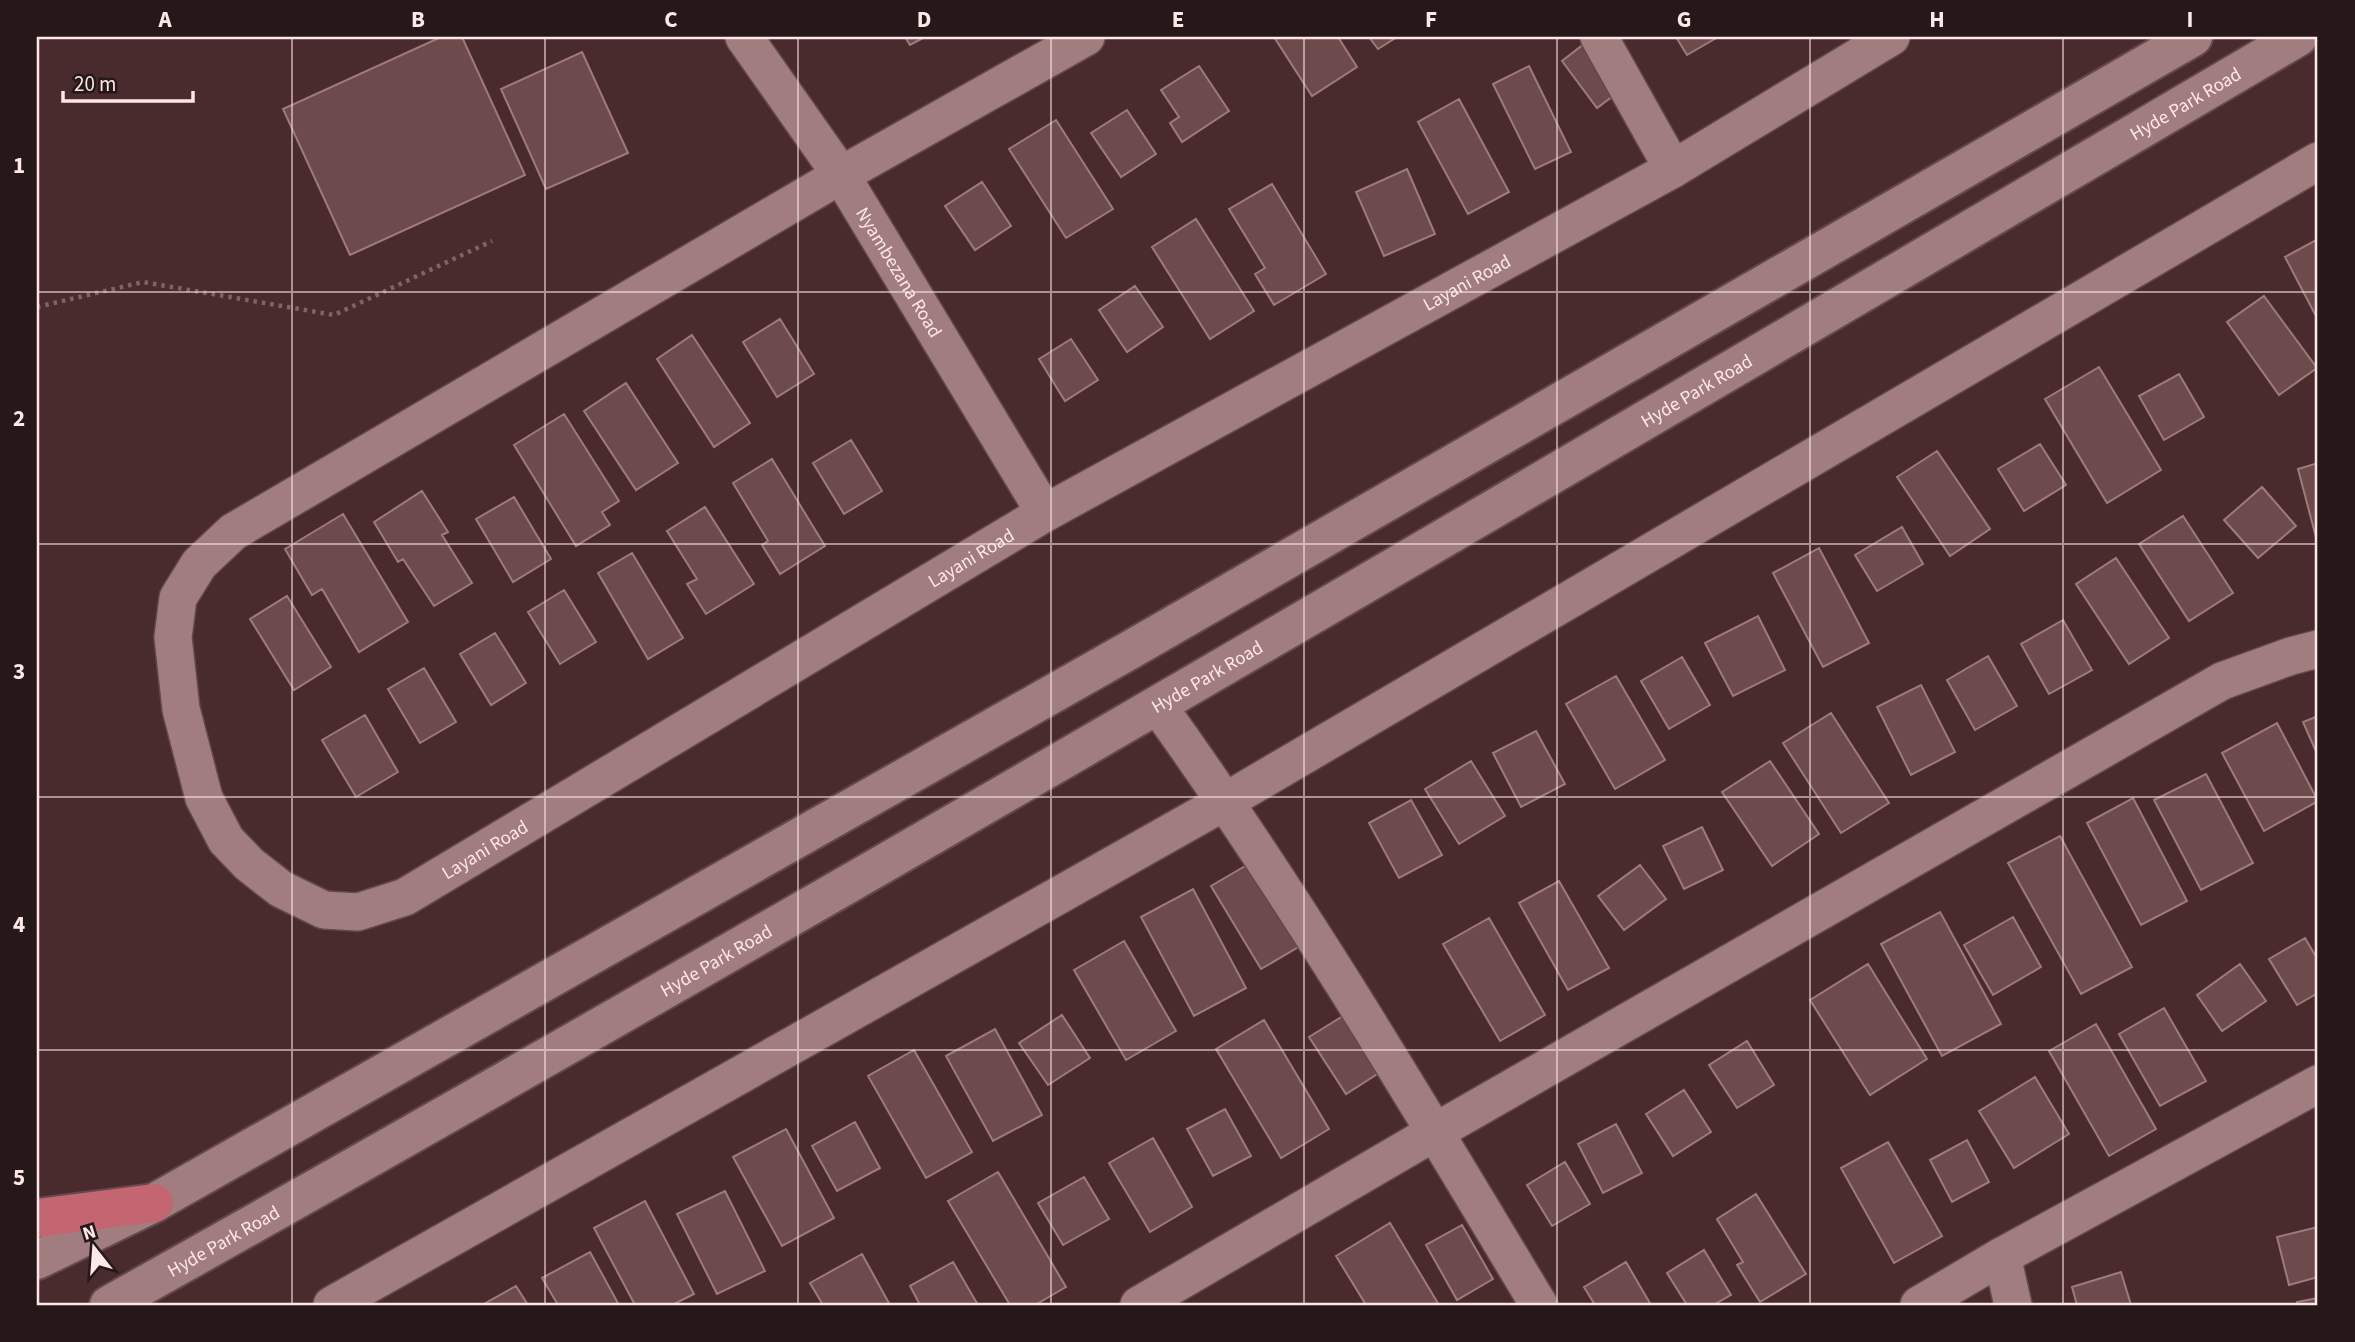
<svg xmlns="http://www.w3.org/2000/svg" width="2355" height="1342" font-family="'Source Sans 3',sans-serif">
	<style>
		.building { fill: #6d4b4d; stroke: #9f7a7c; stroke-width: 2 }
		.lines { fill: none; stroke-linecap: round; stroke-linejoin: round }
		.minor-casing { stroke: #64494c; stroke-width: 40 }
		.tertiary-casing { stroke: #64494c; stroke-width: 42 }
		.primary-casing { stroke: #64494c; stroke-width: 42 }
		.path { stroke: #7f6466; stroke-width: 4.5; stroke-dasharray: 3.5 5; stroke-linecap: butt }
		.minor { stroke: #a27d7f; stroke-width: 37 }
		.tertiary { stroke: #a27d7f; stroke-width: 38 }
		.primary { stroke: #c36671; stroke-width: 38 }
		.grid { fill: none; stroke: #fde7e8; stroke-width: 2; stroke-opacity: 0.55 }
		.labels { text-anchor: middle; stroke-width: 6; stroke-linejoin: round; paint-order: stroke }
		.street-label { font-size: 19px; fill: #fde7e8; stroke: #261819 }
		.neatline { fill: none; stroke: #fde7e8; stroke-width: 2.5 }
		.grid-label { font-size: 23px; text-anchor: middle; font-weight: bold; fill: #fde7e8 }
	</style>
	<rect width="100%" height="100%" fill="#492b2d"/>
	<path class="building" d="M 441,37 L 462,37 L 525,175 L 350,255 L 283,109 Z
		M 905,37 L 925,37 L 910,45 Z
		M 1274,37 L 1338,37 L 1357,67 L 1312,96 Z
		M 1369,37 L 1397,37 L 1378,49 Z
		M 1676,37 L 1718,37 L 1687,55 Z
		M 1589,40 L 1625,87 L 1597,108 L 1562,61 Z
		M 582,52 L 628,153 L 546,189 L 501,89 Z
		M 1199,66 L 1229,111 L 1182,142 L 1170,123 L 1179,117 L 1161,90 Z
		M 1529,66 L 1571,152 L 1535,169 L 1493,84 Z
		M 1459,99 L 1509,192 L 1468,214 L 1418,122 Z
		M 1127,110 L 1156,154 L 1121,177 L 1091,133 Z
		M 1056,120 L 1113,209 L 1066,238 L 1009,149 Z
		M 1407,169 L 1435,234 L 1384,256 L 1356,192 Z
		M 982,182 L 1011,226 L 975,250 L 945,206 Z
		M 1272,184 L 1326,274 L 1274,305 L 1255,274 L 1265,268 L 1229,209 Z
		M 1196,219 L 1254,311 L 1210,339 L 1152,247 Z
		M 2318,239 L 2318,320 L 2285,257 Z
		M 1135,286 L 1163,327 L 1127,352 L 1099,310 Z
		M 2264,296 L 2317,368 L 2279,395 L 2227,322 Z
		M 780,319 L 814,374 L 777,397 L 743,342 Z
		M 692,335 L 750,423 L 714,447 L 657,359 Z
		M 1071,339 L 1098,380 L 1065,401 L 1039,359 Z
		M 2099,367 L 2161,470 L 2107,503 L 2045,399 Z
		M 2179,374 L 2204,417 L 2164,440 L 2139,396 Z
		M 626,383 L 678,463 L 636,490 L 584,411 Z
		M 564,414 L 619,501 L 602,512 L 610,525 L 576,546 L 514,445 Z
		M 851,440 L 882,491 L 844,514 L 813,463 Z
		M 2040,444 L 2066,485 L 2024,511 L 1998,469 Z
		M 1937,451 L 1990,529 L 1950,556 L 1897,477 Z
		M 772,459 L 825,546 L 780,574 L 762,545 L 768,541 L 733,483 Z
		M 2318,463 L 2318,545 L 2298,469 Z
		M 2262,487 L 2296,526 L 2258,558 L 2224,520 Z
		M 422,491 L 448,532 L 442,535 L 472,583 L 434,606 L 403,559 L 398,562 L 374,522 Z
		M 514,497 L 551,559 L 513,582 L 476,519 Z
		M 705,507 L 754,584 L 706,614 L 687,584 L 697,579 L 667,531 Z
		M 343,514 L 408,622 L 359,652 L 322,589 L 312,595 L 285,549 Z
		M 2183,516 L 2233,593 L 2189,621 L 2139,544 Z
		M 1902,527 L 1923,564 L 1877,591 L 1855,555 Z
		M 1819,548 L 1869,643 L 1823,667 L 1773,573 Z
		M 632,553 L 683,638 L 648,659 L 598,573 Z
		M 2116,558 L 2169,638 L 2129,664 L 2076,584 Z
		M 564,590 L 596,642 L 560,664 L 528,612 Z
		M 287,596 L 331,667 L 294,690 L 250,619 Z
		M 1758,616 L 1785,670 L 1733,696 L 1705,643 Z
		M 2063,620 L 2092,670 L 2049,694 L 2021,644 Z
		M 495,633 L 526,683 L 491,705 L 460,654 Z
		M 1988,656 L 2017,706 L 1975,730 L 1947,680 Z
		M 1682,657 L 1710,705 L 1669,729 L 1641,681 Z
		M 424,668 L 456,722 L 420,743 L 388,689 Z
		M 1616,676 L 1665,760 L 1615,789 L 1566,704 Z
		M 1921,685 L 1955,752 L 1911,775 L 1877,707 Z
		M 1831,713 L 1889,803 L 1841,833 L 1783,743 Z
		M 365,715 L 398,772 L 356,797 L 322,740 Z
		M 2318,716 L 2318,756 L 2303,722 Z
		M 2277,723 L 2318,801 L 2264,831 L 2222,753 Z
		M 1536,731 L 1565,784 L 1521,807 L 1493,753 Z
		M 1471,761 L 1505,816 L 1459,844 L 1425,789 Z
		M 1770,761 L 1819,834 L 1772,866 L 1722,792 Z
		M 2206,774 L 2253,863 L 2201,890 L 2154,800 Z
		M 2133,798 L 2187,901 L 2141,925 L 2087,823 Z
		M 1411,800 L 1442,855 L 1399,878 L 1369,823 Z
		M 1702,827 L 1723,870 L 1684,889 L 1663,846 Z
		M 2060,836 L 2132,967 L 2081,994 L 2008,863 Z
		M 1257,859 L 1307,942 L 1261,969 L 1211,886 Z
		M 1640,865 L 1666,899 L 1624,930 L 1598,896 Z
		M 1559,881 L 1609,968 L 1568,990 L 1519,903 Z
		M 1193,889 L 1246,988 L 1194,1016 L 1141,917 Z
		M 1940,912 L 2001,1024 L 1942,1056 L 1881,944 Z
		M 2013,917 L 2041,967 L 1993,995 L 1964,945 Z
		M 1489,918 L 1545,1015 L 1500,1041 L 1443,944 Z
		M 2305,938 L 2318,960 L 2318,993 L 2297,1005 L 2269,959 Z
		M 1124,941 L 1176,1031 L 1126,1060 L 1074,970 Z
		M 1868,964 L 1927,1059 L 1870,1095 L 1810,1000 Z
		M 2240,964 L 2266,1001 L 2222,1031 L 2197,995 Z
		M 2164,1008 L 2206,1081 L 2160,1106 L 2119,1034 Z
		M 1062,1015 L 1090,1058 L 1048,1085 L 1019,1043 Z
		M 1343,1016 L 1379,1073 L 1346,1094 L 1309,1037 Z
		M 1264,1020 L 1329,1129 L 1281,1158 L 1216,1049 Z
		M 2096,1024 L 2156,1129 L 2109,1156 L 2049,1051 Z
		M 995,1029 L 1042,1115 L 993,1141 L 946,1056 Z
		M 1747,1041 L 1774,1085 L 1737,1108 L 1709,1065 Z
		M 914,1050 L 972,1152 L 926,1178 L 868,1076 Z
		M 2035,1077 L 2069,1134 L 2014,1168 L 1979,1111 Z
		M 1684,1090 L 1711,1132 L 1673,1156 L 1646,1114 Z
		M 1225,1109 L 1251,1156 L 1213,1176 L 1187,1129 Z
		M 855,1122 L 880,1168 L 837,1191 L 812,1146 Z
		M 1616,1124 L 1642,1173 L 1603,1193 L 1578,1144 Z
		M 786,1129 L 834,1218 L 782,1246 L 733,1157 Z
		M 1153,1138 L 1192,1207 L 1150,1232 L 1109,1163 Z
		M 1967,1140 L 1989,1182 L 1952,1202 L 1930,1160 Z
		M 1888,1142 L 1942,1236 L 1894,1263 L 1841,1168 Z
		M 1565,1162 L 1590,1204 L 1552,1226 L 1527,1185 Z
		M 998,1172 L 1066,1287 L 1035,1305 L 1010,1305 L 948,1201 Z
		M 1084,1177 L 1109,1219 L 1063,1245 L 1038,1203 Z
		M 725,1191 L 765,1271 L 717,1294 L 677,1214 Z
		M 1756,1194 L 1806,1274 L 1760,1302 L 1737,1265 L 1743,1262 L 1717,1219 Z
		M 645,1201 L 694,1294 L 672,1305 L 635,1305 L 594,1228 Z
		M 1390,1223 L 1439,1305 L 1366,1305 L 1336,1256 Z
		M 1462,1225 L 1493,1279 L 1457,1300 L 1426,1245 Z
		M 2318,1227 L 2318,1277 L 2289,1285 L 2277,1237 Z
		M 1704,1250 L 1731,1295 L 1713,1305 L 1687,1305 L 1667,1273 Z
		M 590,1252 L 619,1305 L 558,1305 L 542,1278 Z
		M 862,1254 L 890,1305 L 823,1305 L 810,1283 Z
		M 953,1262 L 978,1305 L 920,1305 L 910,1286 Z
		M 1626,1262 L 1651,1305 L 1595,1305 L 1584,1287 Z
		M 2121,1272 L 2131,1305 L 2077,1305 L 2072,1287 Z
		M 516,1286 L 528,1305 L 482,1305 Z
		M 2318,1298 L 2318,1305 L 2298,1305 L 2297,1302 Z"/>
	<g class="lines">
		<defs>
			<g id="minor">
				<path id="s1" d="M 744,37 L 841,175 L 1045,513"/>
				<path id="s2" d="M 1086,37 L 841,175 L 233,532 L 199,564 L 178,598 L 173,637 L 181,709 L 204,798 L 226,840 L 249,864 L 281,889 L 324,910 L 358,912 L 405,897 L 1045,513 L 1673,169 L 1891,37"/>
				<path d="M 1599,37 L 1673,169"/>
				<path d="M 1158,706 C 1296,898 1417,1102 1539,1305"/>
				<path d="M 2002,1256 L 2013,1305"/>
				<path d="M 332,1305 L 1226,801 L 2318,161"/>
				<path d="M 1139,1305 L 1435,1132 L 2222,681 L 2291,656 L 2318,649"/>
				<path d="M 1919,1305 L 2002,1256 L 2318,1084"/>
			</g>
			<g id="tertiary">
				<path d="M 37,1260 L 154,1203 L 1130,650 L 2193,37"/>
				<path id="s3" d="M 109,1305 C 845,892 1571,464 2298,37"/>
			</g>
			<path id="primary" d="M 37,1218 L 154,1203"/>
		</defs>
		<use href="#minor" class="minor-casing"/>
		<use href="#tertiary" class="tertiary-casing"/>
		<use href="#primary" class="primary-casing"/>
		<path class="path" d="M 37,307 L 143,282 L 334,315 L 492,241"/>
		<use href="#minor" class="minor"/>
		<use href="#tertiary" class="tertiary"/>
		<use href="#primary" class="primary"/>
	</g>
	<path class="grid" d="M 292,37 L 292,1305M 545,37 L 545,1305M 798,37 L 798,1305M 1051,37 L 1051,1305M 1304,37 L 1304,1305M 1557,37 L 1557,1305M 1810,37 L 1810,1305M 2063,37 L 2063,1305M 37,292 L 2318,292M 37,544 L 2318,544M 37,797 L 2318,797M 37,1050 L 2318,1050"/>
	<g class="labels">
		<g class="street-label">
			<text dy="7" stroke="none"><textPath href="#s3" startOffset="2399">Hyde Park Road</textPath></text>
			<text dy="7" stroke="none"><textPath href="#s1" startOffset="282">Nyambezana Road</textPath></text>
			<text dy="7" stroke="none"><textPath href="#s2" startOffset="2756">Layani Road</textPath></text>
			<text dy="7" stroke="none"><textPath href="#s3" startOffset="1832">Hyde Park Road</textPath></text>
			<text dy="7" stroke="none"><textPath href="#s2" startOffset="2189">Layani Road</textPath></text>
			<text dy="7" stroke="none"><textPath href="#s3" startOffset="1265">Hyde Park Road</textPath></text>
			<text dy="7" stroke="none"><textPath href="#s2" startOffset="1622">Layani Road</textPath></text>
			<text dy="7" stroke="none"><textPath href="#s3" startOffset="698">Hyde Park Road</textPath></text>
			<text dy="7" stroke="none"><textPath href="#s3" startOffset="131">Hyde Park Road</textPath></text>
		</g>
	</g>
	<rect width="2355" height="1342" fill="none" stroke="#261819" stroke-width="77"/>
	<g transform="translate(94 1248) rotate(343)" stroke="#261819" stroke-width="5" paint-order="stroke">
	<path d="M0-5L12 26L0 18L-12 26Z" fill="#fde7e8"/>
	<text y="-10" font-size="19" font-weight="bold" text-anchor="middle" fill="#fde7e8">N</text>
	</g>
	<path d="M63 91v10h130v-10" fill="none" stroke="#fde7e8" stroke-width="3.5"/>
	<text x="74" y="91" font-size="21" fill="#fde7e8" stroke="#261819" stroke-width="5" paint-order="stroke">20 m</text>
	<rect x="38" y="38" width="2278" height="1266" class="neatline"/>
	<g class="grid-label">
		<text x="165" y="27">A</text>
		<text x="418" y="27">B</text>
		<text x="671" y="27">C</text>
		<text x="924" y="27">D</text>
		<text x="1178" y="27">E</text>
		<text x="1431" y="27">F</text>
		<text x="1684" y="27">G</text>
		<text x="1937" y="27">H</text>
		<text x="2190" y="27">I</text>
		<text x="19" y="173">1</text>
		<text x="19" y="426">2</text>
		<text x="19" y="679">3</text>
		<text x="19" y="932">4</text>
		<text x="19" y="1185">5</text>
	</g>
</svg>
